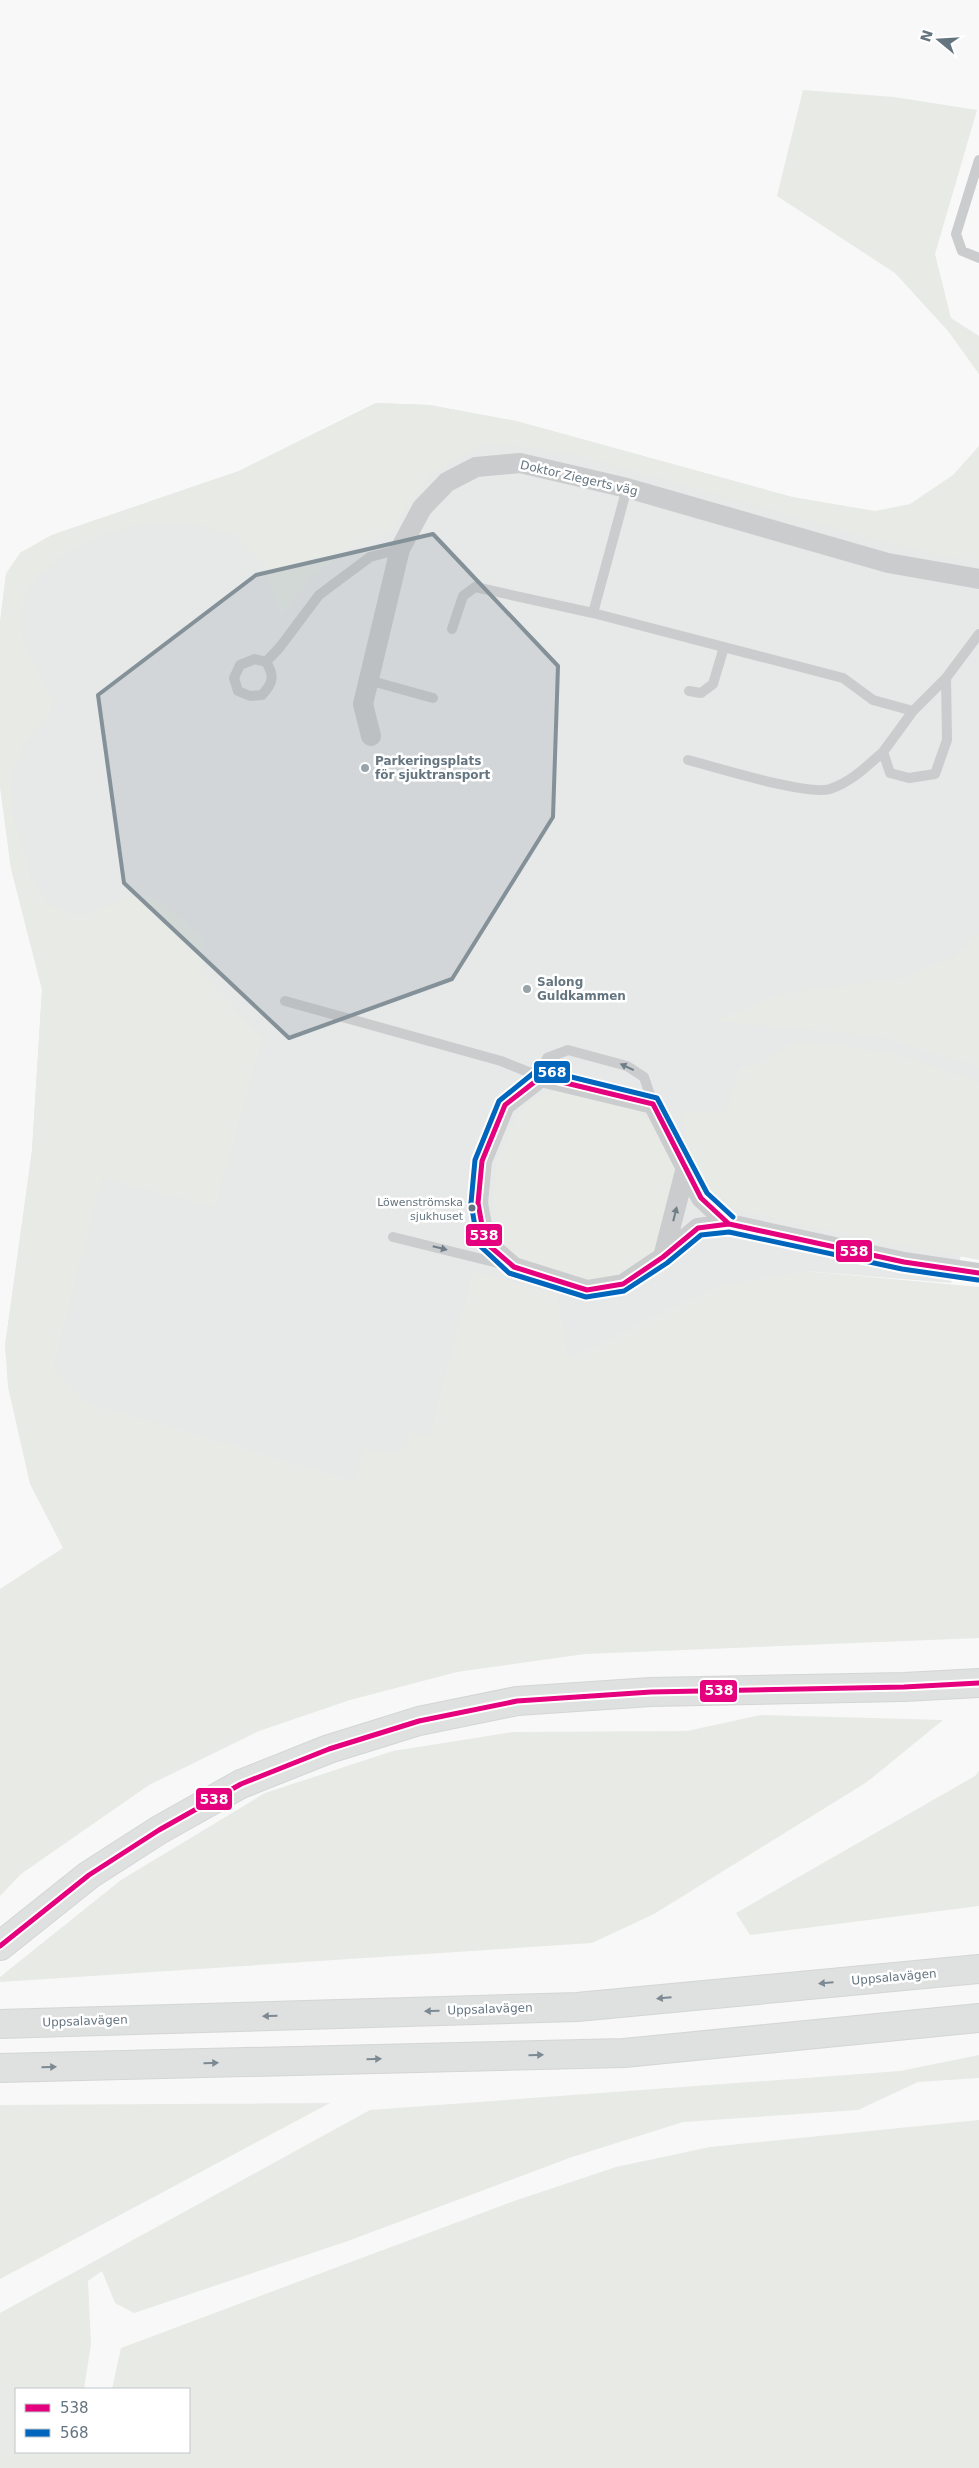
<svg xmlns="http://www.w3.org/2000/svg" width="979" height="2468" font-family="'DejaVu Sans',sans-serif">
	<style>
		.built { fill: #e7e8e8 }
		.green { fill: #e7eae5 }
		.lines { fill: none; stroke-linecap: round; stroke-linejoin: round }
		.secondary-casing { stroke: #d4d5d6; stroke-width: 30 }
		.highway-casing { stroke: #d4d5d5; stroke-width: 30 }
		.lane { stroke: #cbcccd; stroke-width: 10 }
		.street { stroke: #cbcccd; stroke-width: 20 }
		.secondary { stroke: #dfe0e0; stroke-width: 28 }
		.highway { stroke: #dfe0e0; stroke-width: 28 }
		.bus-1-casing { stroke: #fff; stroke-width: 9 }
		.bus-2-casing { stroke: #fff; stroke-width: 9 }
		.bus-1 { stroke: #e5007d; stroke-width: 5 }
		.bus-2 { stroke: #0065bd; stroke-width: 5 }
		.oneway { fill: #6f7e88 }
		.oneway2 { fill: #7d8a93 }
		.marked { fill: #849199; fill-opacity: 0.2; stroke: #849199; stroke-width: 4; stroke-linejoin: round }
		.poi-dot { fill: #98a3aa; stroke: #fff; stroke-width: 2 }
		.bus-dot { fill: #657580; stroke: #fff; stroke-width: 2 }
		.labels { text-anchor: middle; stroke-width: 5; stroke-linejoin: round; paint-order: stroke }
		.bus-label { font-size: 11px; fill: #657580; stroke: #fff; text-anchor: end }
		.street-label { font-size: 12px; fill: #657580; stroke: #fff }
		.poi-label { font-size: 12px; font-weight: bold; fill: #657580; stroke: #fff; text-anchor: start }
		.line-badge { stroke: #fff; stroke-width: 2 }
		.badge-label { font-size: 14px; text-anchor: middle; font-weight: bold; fill: #fff }
	</style>
	<rect width="100%" height="100%" fill="#f8f8f8"/>
	<path class="built" d="M 376,403 L 429,405 L 516,421 L 792,497 L 979,531 L 979,1208 L 951,1283 L 805,1271 L 415,1500 L 85,1403 L 5,1346 L 32,1151 L 42,990 L 11,868 L 0,786 L 0,623 L 6,574 L 20,553 L 52,535 L 239,471 Z"/>
	<path class="green" d="M 803,90 L 894,97 L 977,110 L 935,254 L 951,318 L 979,336 L 979,374 L 948,331 L 895,273 L 777,196 Z
		M 376,403 L 429,405 L 516,421 L 792,497 L 875,511 L 910,504 L 953,475 L 979,446 L 979,561 L 946,557 L 874,539 L 570,453 L 485,443 L 431,474 L 389,531 L 352,547 L 312,576 L 281,616 L 264,565 L 231,534 L 185,522 L 149,522 L 106,534 L 60,558 L 36,577 L 24,598 L 19,626 L 28,654 L 52,701 L 48,717 L 24,743 L 11,778 L 12,812 L 32,881 L 51,906 L 81,915 L 143,894 L 164,904 L 205,940 L 200,971 L 262,1038 L 215,1208 L 102,1178 L 53,1368 L 86,1403 L 354,1482 L 364,1449 L 392,1455 L 406,1445 L 411,1432 L 429,1436 L 473,1270 L 557,1295 L 568,1359 L 714,1287 L 805,1271 L 979,1287 L 979,1638 L 585,1654 L 457,1672 L 350,1700 L 259,1731 L 149,1785 L 21,1874 L 0,1896 L 0,1589 L 63,1548 L 30,1484 L 8,1387 L 5,1346 L 32,1151 L 42,989 L 11,868 L 0,786 L 0,623 L 6,574 L 20,553 L 52,535 L 239,471 Z
		M 979,934 L 979,1067 L 876,1036 L 714,1021 L 780,994 L 901,978 L 954,956 Z
		M 792,1042 L 845,1046 L 901,1055 L 979,1081 L 979,1260 L 807,1226 L 734,1209 L 705,1185 L 687,1146 L 683,1111 L 726,1111 L 740,1067 L 760,1064 Z
		M 556,1091 L 639,1111 L 663,1134 L 676,1166 L 655,1253 L 624,1274 L 592,1280 L 518,1259 L 504,1247 L 496,1233 L 493,1198 L 497,1162 L 512,1126 L 531,1099 Z
		M 761,1715 L 943,1720 L 867,1782 L 654,1914 L 592,1943 L 0,1982 L 0,1977 L 121,1880 L 265,1793 L 393,1751 L 513,1732 L 687,1731 Z
		M 979,1771 L 979,1906 L 750,1935 L 736,1913 L 975,1776 Z
		M 979,2055 L 979,2078 L 918,2082 L 858,2110 L 683,2122 L 572,2157 L 345,2242 L 134,2313 L 115,2303 L 102,2271 L 88,2281 L 91,2344 L 84,2389 L 16,2389 L 16,2452 L 189,2452 L 189,2389 L 112,2389 L 121,2348 L 517,2200 L 616,2167 L 710,2147 L 979,2120 L 979,2468 L 0,2468 L 0,2313 L 370,2110 L 900,2071 Z
		M 330,2103 L 0,2279 L 0,2105 Z"/>
	<g class="lines">
		<defs>
			<path id="secondary" d="M 0,1946 L 89,1875 L 159,1830 L 241,1784 L 329,1749 L 419,1721 L 517,1701 L 651,1692 L 904,1687 L 979,1683"/>
			<path id="highway" d="M 0,2024 L 577,2007 L 979,1969
				M 0,2068 L 624,2053 L 979,2018"/>
		</defs>
		<use href="#secondary" class="secondary-casing"/>
		<use href="#highway" class="highway-casing"/>
		<path class="lane" d="M 979,160 L 956,234 L 962,251 L 979,258
			M 593,613 L 627,488
			M 452,629 L 463,596 L 475,587 L 593,613 L 843,678 L 873,700 L 913,711 L 946,678 L 979,634
			M 266,662 C 275,676 273,683 262,695 L 250,696 L 238,691 L 234,678 L 240,665 L 255,659 L 266,662 L 280,647 L 319,595 L 370,557 L 400,549
			M 368,680 L 433,698
			M 689,691 L 701,693 L 713,684 L 724,647
			M 913,711 L 883,752 L 890,773 L 909,778 L 935,774 L 947,740 L 946,678
			M 688,760 C 715,767 807,796 830,789 C 851,782 866,767 883,752
			M 285,1001 L 501,1061 L 541,1077 L 547,1058 L 568,1050 L 627,1066 L 644,1077 L 653,1104
			M 393,1237 L 506,1265"/>
		<path class="street" d="M 371,736 L 363,704 L 400,549 L 422,508 L 447,482 L 476,467 L 520,463 L 627,488 L 888,563 L 979,579
			M 729,1224 L 701,1198 L 653,1104 L 541,1077 L 505,1105 L 482,1161 L 478,1203 L 485,1242 L 514,1267 L 587,1290 L 623,1284 L 663,1257 L 698,1228 L 729,1224 L 904,1262 L 979,1273
			M 663,1257 L 685,1171"/>
		<use href="#secondary" class="secondary"/>
		<use href="#highway" class="highway"/>
		<defs>
			<path id="bus-1" d="M 541,1077 L 653,1104 L 701,1198 L 729,1224 L 698,1228 L 663,1257 L 623,1284 L 587,1290 L 514,1267 L 485,1242 L 478,1203 L 482,1161 L 505,1105 Z
				M 729,1224 L 904,1262 L 979,1273
				M 0,1946 L 89,1875 L 159,1830 L 241,1784 L 329,1749 L 419,1721 L 517,1701 L 651,1692 L 904,1687 L 979,1683"/>
			<path id="bus-2" d="M 733,1217 L 707,1193 L 657,1098 L 543,1070 L 536,1071 L 499,1101 L 475,1160 L 471,1203 L 478,1244 L 509,1273 L 586,1297 L 624,1291 L 667,1263 L 701,1235 L 729,1232 L 902,1269 L 978,1280"/>
		</defs>
		<use href="#bus-1" class="bus-1-casing"/>
		<use href="#bus-2" class="bus-2-casing"/>
		<use href="#bus-1" class="bus-1"/>
		<use href="#bus-2" class="bus-2"/>
	</g>
	<defs><path id="oneway-solid" d="M-6-.8H1V-3.2L6.5 0L1 3.2V.8H-6Z" transform="scale(1.25)"/></defs>
	<g class="oneway">
		<use href="#oneway-solid" transform="translate(627 1067) rotate(-155)"/>
		<use href="#oneway-solid" transform="translate(675 1214) rotate(-76)"/>
		<use href="#oneway-solid" transform="translate(440 1248) rotate(14)"/>
	</g>
	<g class="oneway2">
		<use href="#oneway-solid" transform="translate(826 1983) rotate(175)"/>
		<use href="#oneway-solid" transform="translate(664 1998) rotate(175)"/>
		<use href="#oneway-solid" transform="translate(432 2011) rotate(178)"/>
		<use href="#oneway-solid" transform="translate(270 2016) rotate(178)"/>
		<use href="#oneway-solid" transform="translate(536 2055) rotate(-1)"/>
		<use href="#oneway-solid" transform="translate(374 2059) rotate(-1)"/>
		<use href="#oneway-solid" transform="translate(211 2063) rotate(-1)"/>
		<use href="#oneway-solid" transform="translate(49 2067) rotate(-1)"/>
	</g>
	<path class="marked" d="M 433,534 L 558,666 L 553,817 L 452,979 L 289,1038 L 124,883 L 98,695 L 256,575 Z"/>
	<g class="poi-dot">
		<circle cx="365" cy="768" r="5"/>
		<circle cx="527" cy="989" r="5"/>
	</g>
	<circle class="bus-dot" cx="472" cy="1208" r="4.5"/>
	<g class="labels">
		<g class="bus-label">
			<text x="463" y="1206">Löwenströmska<tspan x="463" dy="14">sjukhuset</tspan></text>
		</g>
		<g class="street-label">
			<text transform="translate(579 478) rotate(13)" y="4">Doktor Ziegerts väg</text>
			<text transform="translate(894 1977) rotate(-5)" y="4">Uppsalavägen</text>
			<text transform="translate(490 2009) rotate(-2)" y="4">Uppsalavägen</text>
			<text transform="translate(85 2021) rotate(-2)" y="4">Uppsalavägen</text>
		</g>
		<g class="poi-label">
			<text x="375" y="765">Parkeringsplats<tspan x="375" dy="14">för sjuktransport</tspan></text>
			<text x="537" y="986">Salong<tspan x="537" dy="14">Guldkammen</tspan></text>
		</g>
	</g>
	<g class="line-badge">
		<rect x="533" y="1060" width="38" height="24" rx="5" fill="#0065bd"/>
		<rect x="465" y="1223" width="38" height="24" rx="5" fill="#e5007d"/>
		<rect x="835" y="1239" width="38" height="24" rx="5" fill="#e5007d"/>
		<rect x="699" y="1679" width="39" height="24" rx="5" fill="#e5007d"/>
		<rect x="195" y="1787" width="38" height="24" rx="5" fill="#e5007d"/>
	</g>
	<g class="badge-label">
		<text x="552" y="1077">568</text>
		<text x="484" y="1240">538</text>
		<text x="854" y="1256">538</text>
		<text x="719" y="1695">538</text>
		<text x="214" y="1804">538</text>
	</g>
	<rect x="15" y="2388" width="175" height="65" fill="#ffffff" stroke="#c1c8cc"/>
	<rect x="25" y="2404" width="25" height="8" fill="#e5007d" stroke="#c1c8cc"/>
	<text x="60" y="2413" font-size="15" fill="#657580">538</text>
	<rect x="25" y="2429" width="25" height="8" fill="#0065bd" stroke="#c1c8cc"/>
	<text x="60" y="2438" font-size="15" fill="#657580">568</text>
	<g transform="translate(939 40) rotate(288)" stroke="#ffffff" stroke-width="4" paint-order="stroke">
	<path d="M0-4L9 19L0 12L-9 19Z" fill="#657580"/>
	<text y="-8" font-size="14" font-weight="bold" text-anchor="middle" fill="#657580">N</text>
	</g>
</svg>
